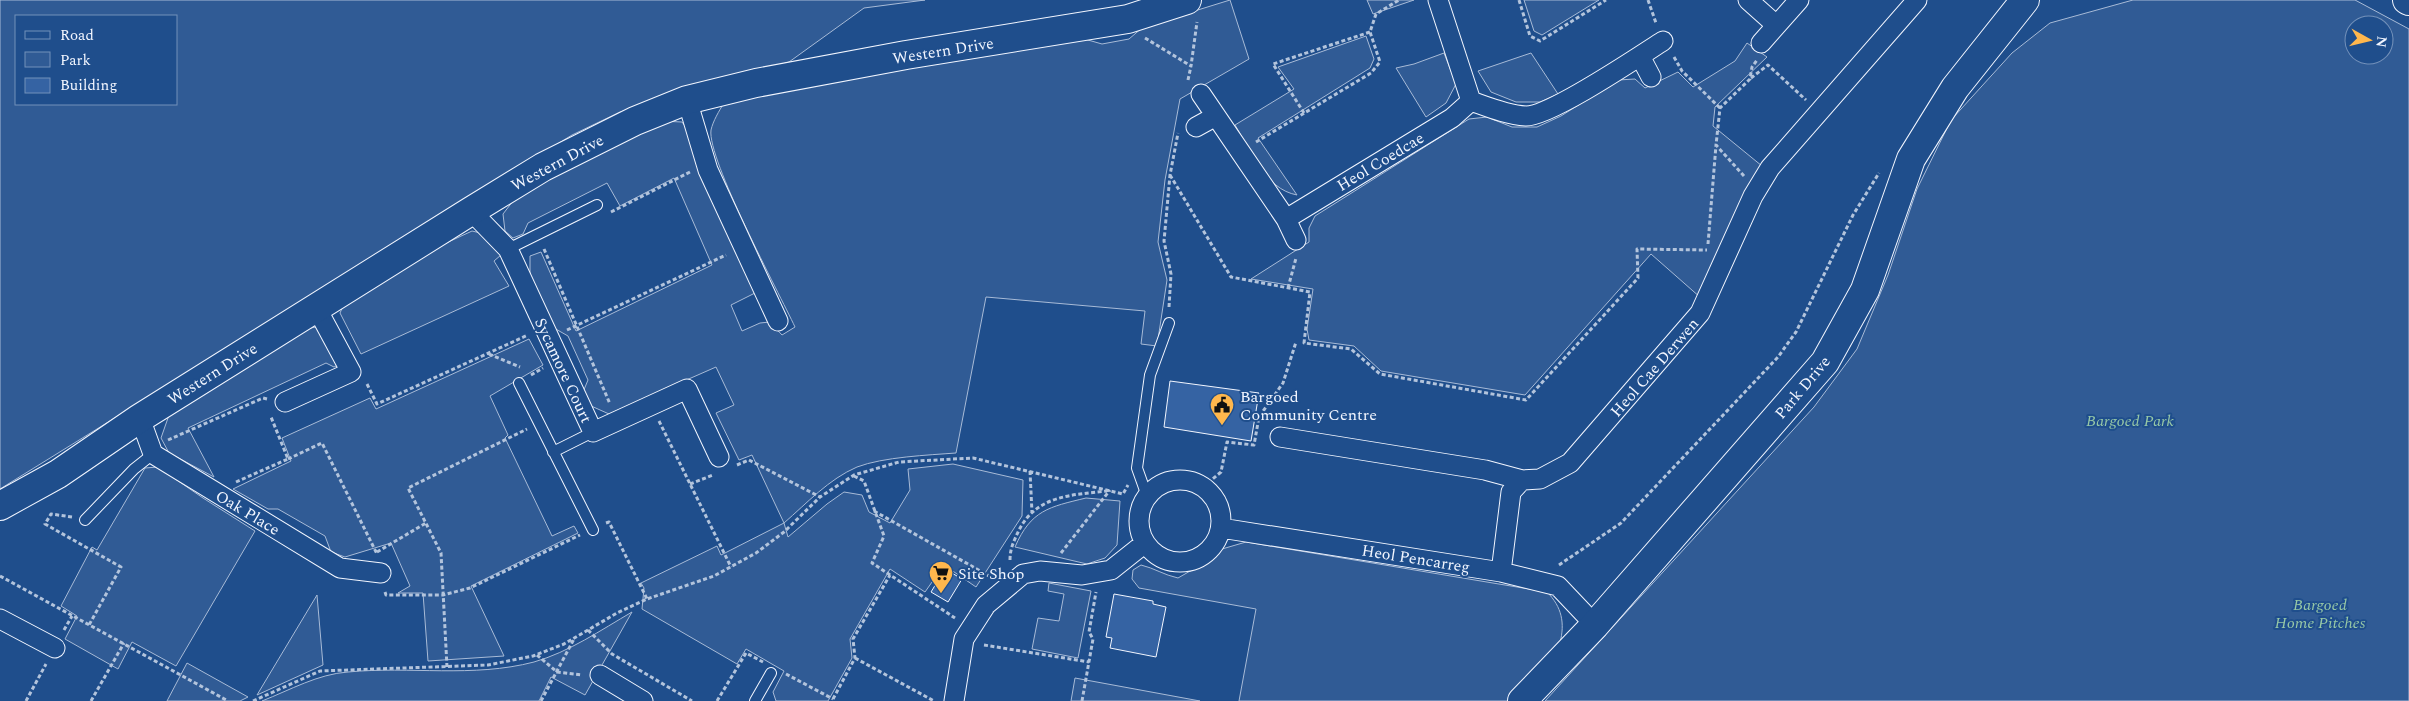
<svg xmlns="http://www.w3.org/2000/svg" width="2409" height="701" font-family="Spectral,serif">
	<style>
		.green { fill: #305b95; stroke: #a8bbd7; fill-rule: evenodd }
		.building { fill: #3563a3; stroke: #f2f6ff }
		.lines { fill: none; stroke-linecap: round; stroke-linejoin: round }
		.lane-casing { stroke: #f2f6ff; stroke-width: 12 }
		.street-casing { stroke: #f2f6ff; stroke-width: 21 }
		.secondary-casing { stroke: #f2f6ff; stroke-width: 30 }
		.path { stroke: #b3c4dc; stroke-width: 3; stroke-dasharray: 4 2.5; stroke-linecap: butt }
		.lane { stroke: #1f4e8c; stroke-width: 10 }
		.street { stroke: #1f4e8c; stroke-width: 19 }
		.secondary { stroke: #1f4e8c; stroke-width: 28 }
		.labels { text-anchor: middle; stroke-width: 4; stroke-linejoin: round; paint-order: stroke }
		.street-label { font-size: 16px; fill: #f2f6ff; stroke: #1f4e8c }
		.poi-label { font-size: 16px; fill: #f2f6ff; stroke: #1f4e8c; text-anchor: start }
		.park-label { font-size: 16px; font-style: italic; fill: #97c8a6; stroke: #1f4e8c }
	</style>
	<rect width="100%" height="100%" fill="#1f4e8c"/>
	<path class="green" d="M 0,0 L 925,0 L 864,8 L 789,62 L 620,112 L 572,135 L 0,489 ZM 16,16 L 176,16 L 176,104 L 16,104 Z
		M 1230,0 L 1249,59 L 1180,99 L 1165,180 L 1158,242 L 1167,280 L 1157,346 L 1141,344 L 1145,311 L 986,297 L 956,453 C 929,455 883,457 857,467 C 829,479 807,503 784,523 L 788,537 L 827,504 L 844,492 L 862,495 L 869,512 L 890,523 L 910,490 L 908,469 L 953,464 L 1023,480 L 1022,516 L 976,587 L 944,565 L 925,592 L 890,569 L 850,639 L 852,658 L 828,701 L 776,701 L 773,692 L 784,671 L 746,649 L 737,664 L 642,609 L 644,588 L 641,583 L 717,546 L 721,555 L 784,523 L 752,455 L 739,460 L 716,413 L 734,405 L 716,367 L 609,414 L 589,405 L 583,392 L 588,380 L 568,336 L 554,328 L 530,277 L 530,256 L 541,252 L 576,331 L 712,265 L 674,178 L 620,206 L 607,183 L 528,223 L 523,234 L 513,238 L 505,231 L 503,214 L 513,201 L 609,143 L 660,121 L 682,122 L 695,140 L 696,163 L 755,293 L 731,305 L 742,331 L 760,323 L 770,322 L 782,335 L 795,327 C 779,293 707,159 711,130 C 713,121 719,111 724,103 L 813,80 L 1081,38 L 1102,44 L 1129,39 L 1143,27 Z
		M 1367,0 L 1414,0 L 1373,14 Z
		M 1524,0 L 1599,0 L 1542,35 L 1534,31 Z
		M 2133,0 L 2355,0 L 2409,29 L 2409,701 L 1545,701 L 1814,407 L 1857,349 L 1888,275 L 1917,189 L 1951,120 L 2012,53 L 2050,23 ZM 2354,25 L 2384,25 L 2384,55 L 2354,55 Z
		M 1366,36 L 1374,59 L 1370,68 L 1258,138 L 1297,195 C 1265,189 1251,151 1235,125 L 1294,89 L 1278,67 Z
		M 1747,43 L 1767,57 L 1715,107 L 1713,126 L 1762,166 L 1701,298 L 1651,254 L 1525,395 L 1381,371 L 1354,346 L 1309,340 L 1307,329 L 1313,289 L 1251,279 L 1309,242 L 1309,228 L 1315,216 L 1469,119 L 1487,117 L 1512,127 L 1537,127 L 1561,116 L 1618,80 L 1635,79 L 1645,88 L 1678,72 L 1693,87 L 1735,61 Z
		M 1444,53 L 1456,84 L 1446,103 L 1426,117 L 1396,68 L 1414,64 Z
		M 1531,53 L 1558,94 L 1540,102 L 1516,102 L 1491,92 L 1478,71 Z
		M 472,231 L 489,235 L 501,255 L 494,261 L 509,286 L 361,354 L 340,313 L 344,304 L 444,244 Z
		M 316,327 L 324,330 L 340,364 L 334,367 L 326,363 L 188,428 L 214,477 L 169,453 L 161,438 L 169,415 L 306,329 Z
		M 529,339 L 543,365 L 490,396 L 508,435 L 505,438 L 552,536 L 574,526 L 578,533 L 471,586 L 504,656 L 428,661 L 423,593 L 398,593 L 410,586 L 391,543 L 345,557 L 331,552 L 325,536 L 278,509 L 268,509 L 233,489 L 291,461 L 282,438 L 370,398 L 376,409 Z
		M 158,467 L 203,498 L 255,531 L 176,666 L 132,642 L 118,669 L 65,639 L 77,616 L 61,606 L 92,547 L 97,550 L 145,468 Z
		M 1086,498 L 1120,501 L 1117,545 L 1105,558 L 1087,564 L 1015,547 C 1031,510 1049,507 1086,498 Z
		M 1246,542 L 1547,592 C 1562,607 1565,623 1560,643 L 1508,701 L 1239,701 L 1256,609 L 1139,588 L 1132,579 L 1133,570 L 1141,565 C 1154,568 1164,575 1178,578 L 1211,559 L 1222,549 Z
		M 1049,583 L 1091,591 L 1078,658 L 1032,649 L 1038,618 L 1059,621 L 1064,594 L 1048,591 Z
		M 317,595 L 323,665 L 257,695 Z
		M 632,612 L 585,695 L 551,677 L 539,701 L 262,701 C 290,690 318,674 348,672 C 410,666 473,678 534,662 C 569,652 601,630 632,612 Z
		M 187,663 L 248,697 L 240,701 L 167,701 Z
		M 1075,678 L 1200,701 L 1071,701 Z"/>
	<path class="building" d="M 1170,381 L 1259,393 L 1251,441 L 1164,427 Z
		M 945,569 L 962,579 L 948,602 L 931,592 Z
		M 1114,594 L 1153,601 L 1153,604 L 1166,607 L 1156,657 L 1110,648 L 1112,638 L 1106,637 Z"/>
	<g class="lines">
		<defs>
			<path id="lane" d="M 508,249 L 597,205
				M 519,383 L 593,530
				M 553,452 L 593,432
				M 1147,496 L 1137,468 L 1150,375 L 1169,323
				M 85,520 L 134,469 L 153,454
				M 755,701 L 771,673"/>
			<path id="street" d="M 1438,0 L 1471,101
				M 1748,0 L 1776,25
				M 1761,43 L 1799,0
				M 1640,56 L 1651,77
				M 1201,94 L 1286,219 L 1296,240
				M 687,100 L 708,170 L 778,321
				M 1196,127 L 1216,116
				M 471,211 L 508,249 L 593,432 L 687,389 L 719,457
				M 1286,219 L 1452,118 L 1471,101 C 1488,107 1507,115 1526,116 C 1551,116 1638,57 1663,41
				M 285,402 L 351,372 L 316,307
				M 140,418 L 153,454 L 340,568 L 381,573
				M 1280,437 L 1485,470 L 1522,480 L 1540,479 L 1570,463 L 1700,313 L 1753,196 L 1770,168 L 1917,0
				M1139 521a41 41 0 1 1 82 0a41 41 0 1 1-82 0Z
				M 1221,528 L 1501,572 L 1558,586 L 1595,625
				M 1501,572 L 1511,492 L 1522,480
				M 0,619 L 55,648
				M 600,675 L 643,701
				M 954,701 L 964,639 L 986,605 L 1023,574 L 1040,571 L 1082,575 L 1111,570 L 1145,543"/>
			<path id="secondary" d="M 2407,0 L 2409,1
				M 0,506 L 58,474 L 140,418 L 471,211 L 543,167 L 635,121 L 687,100 L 756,83 L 906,55 L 1128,19 L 1187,0
				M 1522,701 L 1595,625 L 1825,362 L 1865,290 L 1911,159 L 1955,88 L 2025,0"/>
		</defs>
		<use href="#lane" class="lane-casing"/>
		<use href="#street" class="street-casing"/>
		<use href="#secondary" class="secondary-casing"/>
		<path class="path" d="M 1519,0 L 1530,36 L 1540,41 L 1606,0
			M 1648,0 L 1656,23
			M 1145,38 L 1191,66 L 1197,22
			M 1674,57 L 1682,71 L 1720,108
			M 1751,78 L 1768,65 L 1806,100
			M 1188,80 L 1191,66
			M 1304,113 L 1273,64 L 1370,32
			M 1256,142 L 1371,73 L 1380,62 L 1370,32 L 1376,14 L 1399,0
			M 1170,175 L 1231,277 L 1310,292 L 1304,343 L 1351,349 L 1380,374 L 1526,400 L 1638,278 L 1637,249 L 1707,250
			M 1744,176 L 1716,145 L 1720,108 L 1750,79 L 1752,67 L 1757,60
			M 611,212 L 690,172
			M 1708,244 L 1716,145
			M 544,249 L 610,404
			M 1288,288 L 1296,258
			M 1169,307 L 1171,274 L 1164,241 L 1170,175 L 1178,133
			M 567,330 L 726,255
			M 489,354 L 520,367
			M 531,375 L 543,368
			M 367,384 L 377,404 L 528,335
			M 1259,417 L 1271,418
			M 659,421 L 731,567
			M 168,440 L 263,398 L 267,399
			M 288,459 L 322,443 L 377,554
			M 737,465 L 749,460 L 820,497
			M 1030,471 L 1032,513
			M 854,476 L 864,481 L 884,536 L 872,563 L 955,618
			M 236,482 L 288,459 L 271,417
			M 690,484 L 713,475
			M 1203,487 L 1221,472 L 1227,442 L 1254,445 L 1259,417 L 1283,383 L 1296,342
			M 874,511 L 991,577
			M 72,517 L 51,514 L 45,524 L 121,567 L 89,625
			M 606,523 L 609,522 L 647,599
			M 377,552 L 426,523
			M 1061,553 L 1110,490
			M 1010,560 C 1010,548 1014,541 1019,530 C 1037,495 1072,495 1107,491
			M 1559,565 L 1621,523 L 1778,357 L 1796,332 L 1853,215 L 1879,173
			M 0,576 L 228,701
			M 385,592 L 386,595 L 443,595 L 470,588 L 580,535
			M 64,630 L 72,616
			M 588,630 L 612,654 L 692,701
			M 984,645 L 1089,662
			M 537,655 L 557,672 L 582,675
			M 855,658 L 934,701
			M 447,667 L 441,553 L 408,488 L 527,429
			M 786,674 L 833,699
			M 833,699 L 855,658 L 853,639 L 890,575
			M 26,701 L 46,664
			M 91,701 L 124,643
			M 253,701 L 320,671 L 488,665 L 533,656 L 564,644 L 617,613 L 647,599 L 714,576 L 756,553 L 784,532 L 820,497 L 854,475 L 899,462 L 973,458 L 1123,494 L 1128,485
			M 541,701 L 574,639
			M 717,701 L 746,653 L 763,662
			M 1082,701 L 1093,639 L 1089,632 L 1096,592"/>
		<use href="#lane" class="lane"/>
		<use href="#street" class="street"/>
		<use href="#secondary" class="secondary"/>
	</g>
	<defs>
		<symbol id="civic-pin" viewBox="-11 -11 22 30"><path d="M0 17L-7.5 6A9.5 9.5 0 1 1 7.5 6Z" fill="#ffb74d" stroke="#1f4e8c"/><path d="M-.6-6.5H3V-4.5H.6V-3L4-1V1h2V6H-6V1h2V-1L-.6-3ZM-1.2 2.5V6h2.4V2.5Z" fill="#111"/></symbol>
		<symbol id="supermarket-pin" viewBox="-11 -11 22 30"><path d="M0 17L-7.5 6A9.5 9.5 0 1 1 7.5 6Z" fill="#ffb74d" stroke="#1f4e8c"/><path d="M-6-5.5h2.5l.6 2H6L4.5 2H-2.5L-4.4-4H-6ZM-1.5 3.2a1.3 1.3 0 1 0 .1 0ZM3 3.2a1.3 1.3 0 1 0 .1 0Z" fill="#111"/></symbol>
	</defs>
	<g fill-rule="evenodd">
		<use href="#civic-pin" x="1208" y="391" width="28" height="38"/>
		<use href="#supermarket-pin" x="927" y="559" width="28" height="38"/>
	</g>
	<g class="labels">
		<g class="street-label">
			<text transform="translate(943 50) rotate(-9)" y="6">Western Drive</text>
			<text transform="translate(1380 161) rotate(-31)" y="6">Heol Coedcae</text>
			<text transform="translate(557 162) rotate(-28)" y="6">Western Drive</text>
			<text transform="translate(1654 367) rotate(-49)" y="6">Heol Cae Derwen</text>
			<text transform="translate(564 370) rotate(65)" y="6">Sycamore Court</text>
			<text transform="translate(212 373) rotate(-32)" y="6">Western Drive</text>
			<text transform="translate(1802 387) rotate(-50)" y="6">Park Drive</text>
			<text transform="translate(248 512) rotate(31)" y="6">Oak Place</text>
			<text transform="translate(1416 558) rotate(9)" y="6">Heol Pencarreg</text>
		</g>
		<g class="poi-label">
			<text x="1240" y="402">Bargoed<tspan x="1240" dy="18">Community Centre</tspan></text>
			<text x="958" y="579">Site Shop</text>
		</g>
		<g class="park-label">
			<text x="2130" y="426">Bargoed Park</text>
			<text x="2320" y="610">Bargoed<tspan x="2320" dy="18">Home Pitches</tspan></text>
		</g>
	</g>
	<rect x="15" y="15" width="162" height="90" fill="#1f4e8c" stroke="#7391ba"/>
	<rect x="25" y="31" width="25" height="8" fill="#1f4e8c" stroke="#7391ba"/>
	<text x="60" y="40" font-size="15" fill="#f2f6ff">Road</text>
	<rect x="25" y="52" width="25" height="15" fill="#305b95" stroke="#7391ba"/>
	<text x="60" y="65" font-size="15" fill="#f2f6ff">Park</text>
	<rect x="25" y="78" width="25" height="15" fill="#3563a3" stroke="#7391ba"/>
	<text x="60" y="90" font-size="15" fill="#f2f6ff">Building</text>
	<g transform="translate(2369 40) rotate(98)"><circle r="24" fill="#1f4e8c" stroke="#7391ba"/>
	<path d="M0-4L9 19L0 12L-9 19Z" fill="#ffb74d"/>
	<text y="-8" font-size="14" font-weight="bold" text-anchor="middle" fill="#f2f6ff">N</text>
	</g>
</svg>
